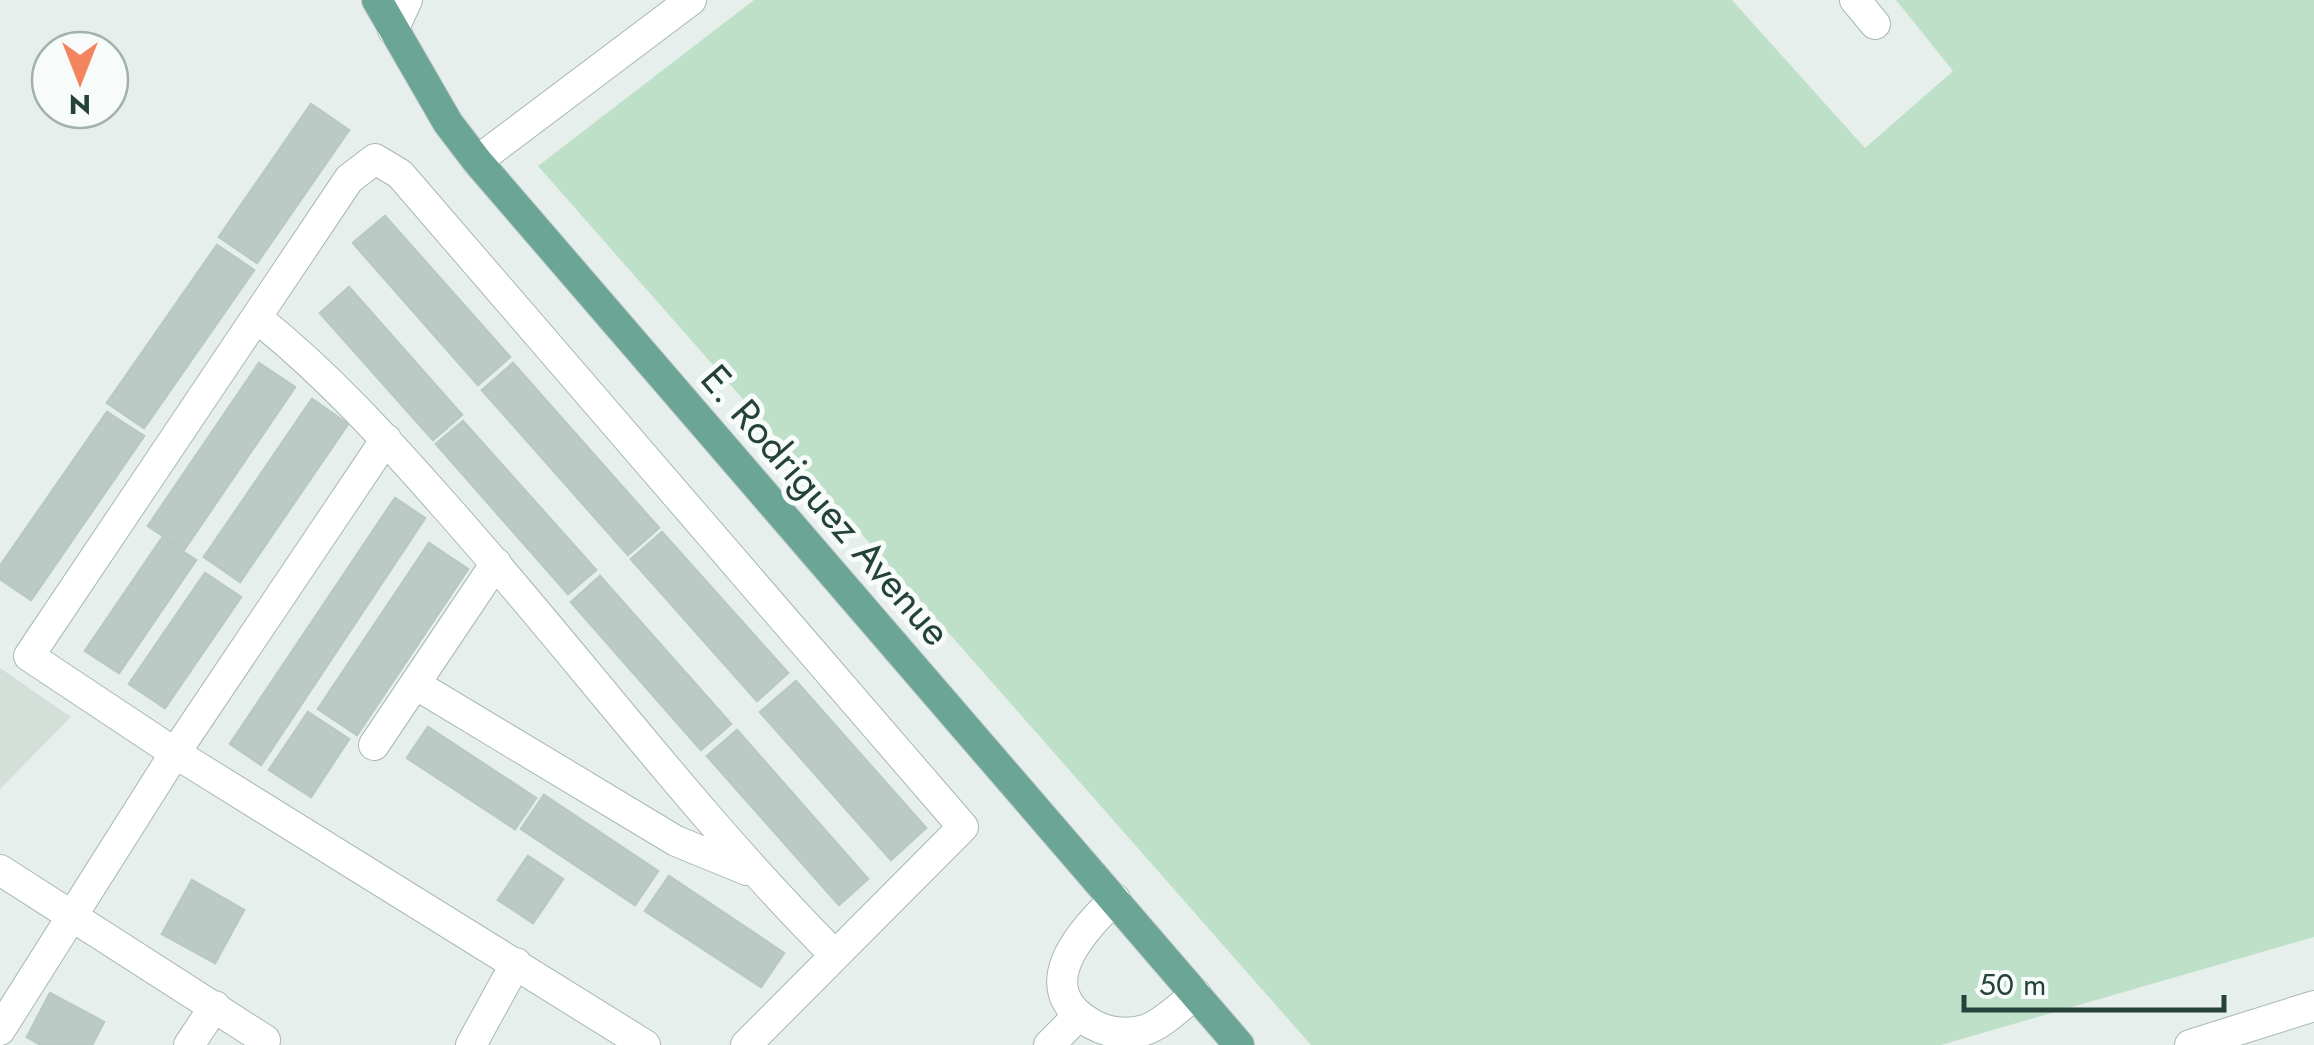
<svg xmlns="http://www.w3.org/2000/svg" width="2314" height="1045" font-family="Jost,sans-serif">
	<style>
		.built { fill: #d4dfda }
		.green { fill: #bfe0c8 }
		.building { fill: #bbcac4; stroke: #b8c9c2; stroke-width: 2.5 }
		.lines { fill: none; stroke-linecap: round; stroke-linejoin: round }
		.minor-casing { stroke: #a8b8b2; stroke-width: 32 }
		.tertiary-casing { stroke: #a8b8b2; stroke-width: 32 }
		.primary-casing { stroke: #c2cac8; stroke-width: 32 }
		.minor { stroke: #fff; stroke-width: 30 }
		.tertiary { stroke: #fff; stroke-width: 30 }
		.primary { stroke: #6aa596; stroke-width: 30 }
		.labels { text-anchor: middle; stroke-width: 10; stroke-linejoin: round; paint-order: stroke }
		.street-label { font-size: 40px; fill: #24423a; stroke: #f7fbf9 }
	</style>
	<rect width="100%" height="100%" fill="#e6efeb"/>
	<path class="built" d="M 0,668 L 71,717 L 0,789 Z"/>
	<path class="green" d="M 754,0 L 1732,0 L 1865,148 L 1953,71 L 1896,0 L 2314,0 L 2314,937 L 1941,1045 L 1311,1045 L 538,166 Z"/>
	<path class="building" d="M 311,104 L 349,130 L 257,263 L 219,237 Z
		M 385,216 L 510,357 L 478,385 L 353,243 Z
		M 217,245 L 254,270 L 144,428 L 107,403 Z
		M 349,287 L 462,415 L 433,440 L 320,313 Z
		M 259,363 L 295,387 L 184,550 L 148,526 Z
		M 513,363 L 659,528 L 628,555 L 482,390 Z
		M 312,399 L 348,424 L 240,582 L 204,557 Z
		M 107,412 L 144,436 L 31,600 L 0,579 L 0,566 Z
		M 463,421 L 596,570 L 568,594 L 436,444 Z
		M 395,498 L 425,518 L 261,765 L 230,744 Z
		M 662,532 L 788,673 L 757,701 L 631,559 Z
		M 162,538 L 196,560 L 119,673 L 85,651 Z
		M 429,543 L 468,569 L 357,735 L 318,709 Z
		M 205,573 L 241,597 L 165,708 L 129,684 Z
		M 600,576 L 731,724 L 701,750 L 571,602 Z
		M 796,681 L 926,828 L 891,860 L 760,712 Z
		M 308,712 L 349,739 L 311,797 L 269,770 Z
		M 428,727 L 536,798 L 515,829 L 407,758 Z
		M 737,730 L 868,879 L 839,905 L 707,756 Z
		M 544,795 L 658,871 L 635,905 L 521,829 Z
		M 528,856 L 563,879 L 533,923 L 498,900 Z
		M 669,876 L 784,953 L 761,987 L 645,911 Z
		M 192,880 L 244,910 L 215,963 L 162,934 Z
		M 50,993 L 104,1022 L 92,1045 L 41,1045 L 27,1037 Z"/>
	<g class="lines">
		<defs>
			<path id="minor" d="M 1855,0 L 1875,24
				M 477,161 L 691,0
				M 257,318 C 327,374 386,439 445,506 C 577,654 695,815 835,955
				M 415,684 L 676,841 L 747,870
				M 374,745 L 496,563
				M 0,870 L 265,1040 L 264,1045
				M 1115,899 C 1080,932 1029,989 1092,1024 C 1108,1033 1127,1035 1145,1030 C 1163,1024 1180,1006 1196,994
				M 0,1030 L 175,753 L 386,439
				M 189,1045 L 215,1006
				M 471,1045 L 516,963
				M 645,1045 L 175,753 L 29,656 L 349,179 L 375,159 L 400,174 L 963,827 L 746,1045
				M 1049,1045 L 1078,1016
				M 2190,1045 L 2314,1006"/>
			<path id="tertiary" d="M 393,30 L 407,0"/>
			<path id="primary" d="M 377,0 L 448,123 L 477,161 L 1239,1045"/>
		</defs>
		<use href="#minor" class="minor-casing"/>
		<use href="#tertiary" class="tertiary-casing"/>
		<use href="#primary" class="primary-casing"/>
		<use href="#minor" class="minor"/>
		<use href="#tertiary" class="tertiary"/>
		<use href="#primary" class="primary"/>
	</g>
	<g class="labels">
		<g class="street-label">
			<text transform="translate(826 505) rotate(49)" y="14">E. Rodriguez Avenue</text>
		</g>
	</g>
	<g transform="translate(80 80) rotate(180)"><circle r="48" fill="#f7fbf9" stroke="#a3b1ad" stroke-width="2.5"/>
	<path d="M0-8L18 38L0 25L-18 38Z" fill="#f4845f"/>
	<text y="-15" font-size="28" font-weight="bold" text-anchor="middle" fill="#24423a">N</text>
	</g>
	<path d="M1964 995v15h260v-15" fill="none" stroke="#24423a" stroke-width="5"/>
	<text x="1979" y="995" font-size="30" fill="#24423a" stroke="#f7fbf9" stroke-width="8" paint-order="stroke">50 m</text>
</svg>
